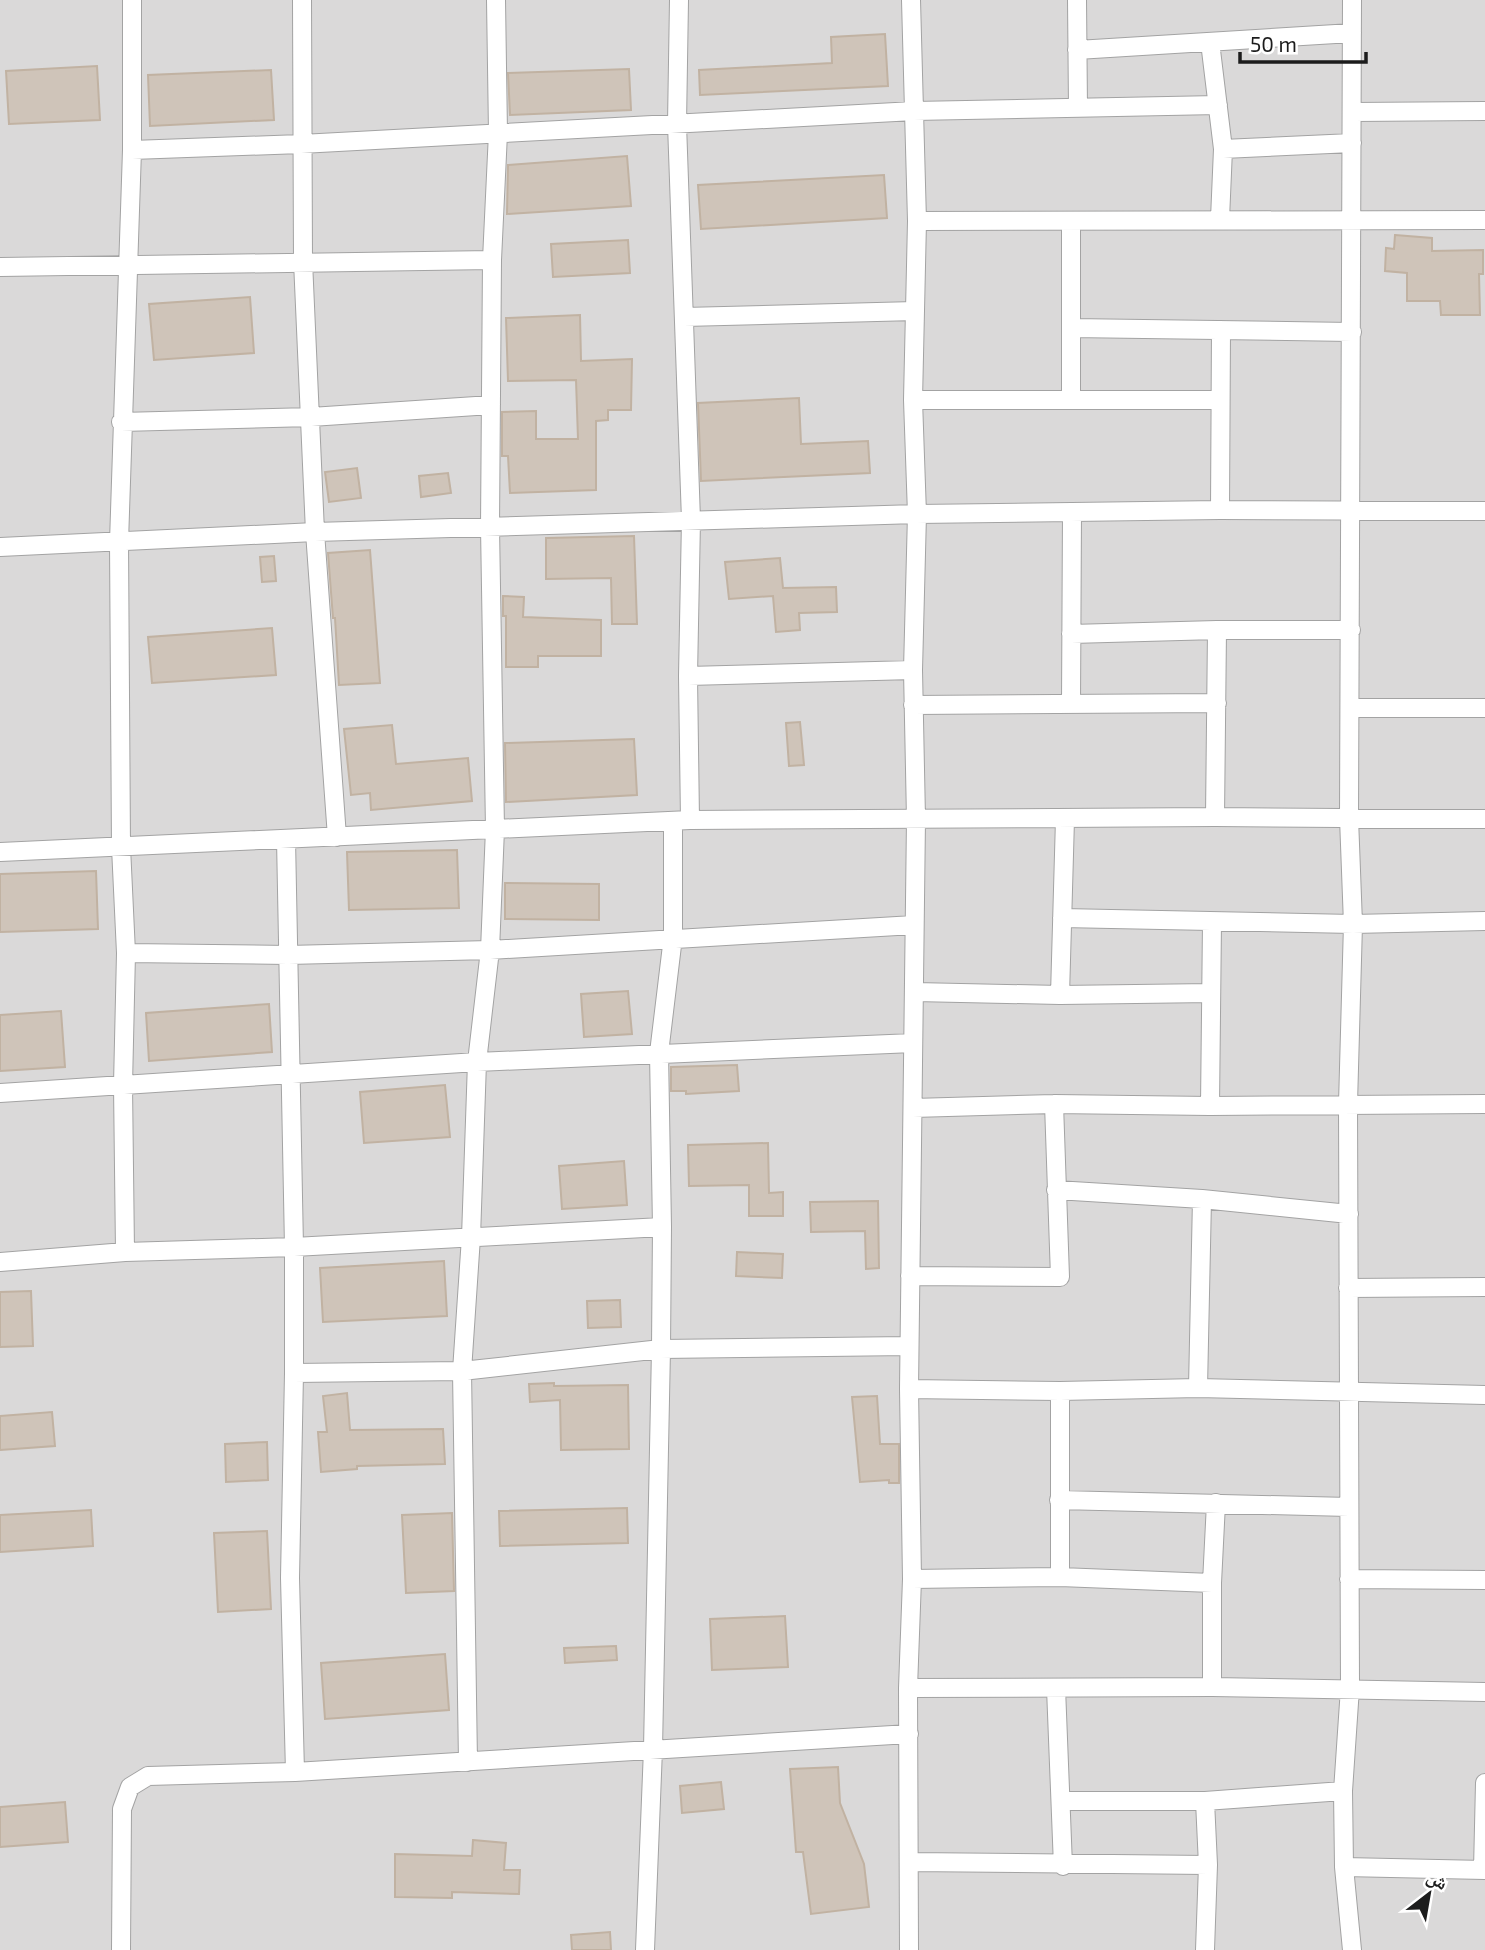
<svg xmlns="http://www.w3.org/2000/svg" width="1485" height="1950" font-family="'Exo 2','Noto Naskh Arabic',sans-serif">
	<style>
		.residential { fill: #dad9d9 }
		.building { fill: #cfc4b9; stroke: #c1b2a2; stroke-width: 2 }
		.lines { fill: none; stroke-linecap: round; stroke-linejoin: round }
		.street-casing { stroke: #a3a3a3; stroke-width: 20 }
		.street { stroke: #fff; stroke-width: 18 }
	</style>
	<rect width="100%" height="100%" fill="#efebe0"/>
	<path class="residential" d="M 0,0 L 1485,0 L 1485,1950 L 0,1950 Z"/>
	<path class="building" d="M 885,34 L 888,86 L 700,95 L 699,70 L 832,63 L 831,37 Z
		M 97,66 L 100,120 L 9,124 L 6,71 Z
		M 629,69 L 631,110 L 510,115 L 508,73 Z
		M 271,70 L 274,120 L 150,126 L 148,75 Z
		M 627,156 L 631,206 L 507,214 L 508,165 Z
		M 884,175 L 887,218 L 701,229 L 698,185 Z
		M 1395,235 L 1432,238 L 1432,251 L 1483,250 L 1483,274 L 1479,274 L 1480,315 L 1441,315 L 1440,301 L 1407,301 L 1407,273 L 1385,271 L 1386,248 L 1394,249 Z
		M 628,240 L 630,273 L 553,277 L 551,244 Z
		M 250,297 L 254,353 L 154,360 L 149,304 Z
		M 580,315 L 581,361 L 632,359 L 631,410 L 608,410 L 608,420 L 596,421 L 596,490 L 510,493 L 508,456 L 502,456 L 502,412 L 536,411 L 536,439 L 578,439 L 576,380 L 508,381 L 506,318 Z
		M 799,398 L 801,444 L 868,441 L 870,473 L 701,481 L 698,403 Z
		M 357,468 L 361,498 L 329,502 L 325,472 Z
		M 448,473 L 451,493 L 421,497 L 419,476 Z
		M 634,536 L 637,624 L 612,624 L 611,578 L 546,579 L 546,538 Z
		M 370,550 L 380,683 L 339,685 L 335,618 L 333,618 L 328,553 Z
		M 274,556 L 276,581 L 262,582 L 260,557 Z
		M 780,558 L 783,588 L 836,587 L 837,612 L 799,613 L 800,630 L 776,632 L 773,596 L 729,599 L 725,562 Z
		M 503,596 L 524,597 L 523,617 L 601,620 L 601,656 L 538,656 L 538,667 L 506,667 L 506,616 L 503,616 Z
		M 272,628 L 276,675 L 152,683 L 148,637 Z
		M 800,722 L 804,765 L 789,766 L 786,723 Z
		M 392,725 L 396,764 L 468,758 L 472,801 L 371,810 L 370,793 L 351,795 L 344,729 Z
		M 634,739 L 637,795 L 506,802 L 505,743 Z
		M 457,850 L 459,908 L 349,910 L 347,852 Z
		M 96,871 L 98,929 L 0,932 L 0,874 Z
		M 505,883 L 599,884 L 599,920 L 505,919 Z
		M 628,991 L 632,1034 L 584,1037 L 581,994 Z
		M 269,1004 L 272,1052 L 149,1061 L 146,1013 Z
		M 61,1011 L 65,1067 L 0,1071 L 0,1015 Z
		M 737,1065 L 739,1091 L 686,1094 L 686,1091 L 671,1091 L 671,1067 Z
		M 445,1085 L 450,1137 L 364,1143 L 360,1092 Z
		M 768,1143 L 769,1193 L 783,1192 L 783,1216 L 749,1216 L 749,1185 L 689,1186 L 688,1145 Z
		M 624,1161 L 627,1205 L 562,1209 L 559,1166 Z
		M 878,1201 L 879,1268 L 866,1269 L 865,1231 L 811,1232 L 810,1202 Z
		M 737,1252 L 783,1254 L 782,1278 L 736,1276 Z
		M 444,1261 L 447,1316 L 323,1322 L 320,1268 Z
		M 31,1291 L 33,1346 L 0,1347 L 0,1292 Z
		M 620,1300 L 621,1327 L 588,1328 L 587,1301 Z
		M 554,1383 L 554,1386 L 628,1385 L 629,1449 L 561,1450 L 560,1400 L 530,1402 L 529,1384 Z
		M 347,1393 L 350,1430 L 443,1429 L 445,1464 L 357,1466 L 357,1469 L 321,1472 L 318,1432 L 327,1432 L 323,1396 Z
		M 877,1396 L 880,1444 L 899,1444 L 899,1483 L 889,1483 L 889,1480 L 860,1482 L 852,1397 Z
		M 52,1412 L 55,1446 L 0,1450 L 0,1416 Z
		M 267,1442 L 268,1480 L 226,1482 L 225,1444 Z
		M 627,1508 L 628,1543 L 500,1546 L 499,1511 Z
		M 91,1510 L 93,1546 L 0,1552 L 0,1515 Z
		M 452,1513 L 454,1591 L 406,1593 L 402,1515 Z
		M 267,1531 L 271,1609 L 218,1612 L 214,1533 Z
		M 785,1616 L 788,1667 L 712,1670 L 710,1619 Z
		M 616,1646 L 617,1660 L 565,1663 L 564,1648 Z
		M 445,1654 L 449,1710 L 325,1719 L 321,1663 Z
		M 838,1767 L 840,1803 L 864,1864 L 869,1907 L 811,1914 L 803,1852 L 796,1852 L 790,1769 Z
		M 721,1782 L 724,1809 L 682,1813 L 680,1786 Z
		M 65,1802 L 68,1842 L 0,1847 L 0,1807 Z
		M 473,1840 L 506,1843 L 504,1870 L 520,1870 L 519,1894 L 452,1892 L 452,1898 L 395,1897 L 395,1854 L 472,1856 Z
		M 610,1932 L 611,1950 L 572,1950 L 571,1935 Z"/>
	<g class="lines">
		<defs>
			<path id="street" d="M 302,0 L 303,261 L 315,532 L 337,837
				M 679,0 L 677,124 L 691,520 L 688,676 L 690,820
				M 1077,0 L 1078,108
				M 1210,42 L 1223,149 L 1220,219
				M 1077,50 L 1352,33
				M 1353,112 L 1485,111
				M 1223,149 L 1352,143
				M 132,150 L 301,144 L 914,111 L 1218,105
				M 917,221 L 1485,220
				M 1071,221 L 1071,399
				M 0,267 L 492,260
				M 684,317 L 915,311
				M 1071,328 L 1352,332
				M 913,400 L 1219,400
				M 121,422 L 311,417 L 491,405
				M 1220,510 L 1221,330
				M 0,547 L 315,532 L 917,514 L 1220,510 L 1485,511
				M 1071,634 L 1217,630 L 1351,630
				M 688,676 L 913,670
				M 1071,703 L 1072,513
				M 913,705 L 1217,703
				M 1350,708 L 1485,708
				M 1215,817 L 1217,630
				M 286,839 L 294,1247 L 294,1373 L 290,1578 L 295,1772
				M 0,852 L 690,820 L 1215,817 L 1485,819
				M 1062,918 L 1353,924 L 1485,921
				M 126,953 L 288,955 L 490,950 L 914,925
				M 915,992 L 1060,995 L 1211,993
				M 1060,995 L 1065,819
				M 0,1093 L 477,1062 L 913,1043
				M 1210,1106 L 1212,922
				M 913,1108 L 1054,1104 L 1210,1106 L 1485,1104
				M 1056,1190 L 1202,1199 L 1349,1214
				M 125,1252 L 123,1085 L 126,953 L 121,847 L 119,542 L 132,150 L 132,0
				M 0,1262 L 125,1252 L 294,1247 L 662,1227
				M 910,1276 L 1060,1277 L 1054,1104
				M 1348,1288 L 1485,1287
				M 294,1373 L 462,1371 L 661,1349 L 909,1346
				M 1198,1388 L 1202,1199
				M 909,1389 L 1060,1391 L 1198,1388 L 1485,1395
				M 1060,1391 L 1060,1577
				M 1059,1500 L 1349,1507
				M 912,1579 L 1060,1577 L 1212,1583
				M 1349,1579 L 1485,1580
				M 1212,1687 L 1212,1583 L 1216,1503
				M 908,1688 L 1212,1687 L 1485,1692
				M 1056,1688 L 1063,1866
				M 468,1762 L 462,1371 L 471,1237 L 477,1062 L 490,950 L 495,829 L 490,527 L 492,260 L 498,133 L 496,0
				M 1062,1801 L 1205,1801 L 1343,1791
				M 1205,1801 L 1208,1865 L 1205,1950
				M 910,1862 L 1208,1865
				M 1344,1867 L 1485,1870
				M 1483,1870 L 1485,1783
				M 121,1950 L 122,1809 L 130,1787 L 148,1776 L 295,1772 L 909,1734
				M 645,1950 L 653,1749 L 661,1349 L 662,1227 L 659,1053 L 673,937 L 673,821
				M 909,1950 L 908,1688 L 912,1579 L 909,1389 L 916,819 L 913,670 L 917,514 L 913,400 L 917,221 L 911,0
				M 1352,1950 L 1344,1867 L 1343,1791 L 1350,1688 L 1348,1104 L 1353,924 L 1349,818 L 1352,0"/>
		</defs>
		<use href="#street" class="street-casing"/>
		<use href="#street" class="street"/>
	</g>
	<g transform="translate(1429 1894) rotate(31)" stroke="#ffffff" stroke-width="5" paint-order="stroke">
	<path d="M0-5L12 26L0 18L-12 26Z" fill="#1c1c1c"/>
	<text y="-10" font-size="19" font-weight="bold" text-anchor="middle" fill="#1c1c1c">ش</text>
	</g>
	<path d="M1240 52v10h126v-10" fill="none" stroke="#1c1c1c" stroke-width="3.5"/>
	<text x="1250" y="52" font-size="21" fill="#1c1c1c" stroke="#ffffff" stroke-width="5" paint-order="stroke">50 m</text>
</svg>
